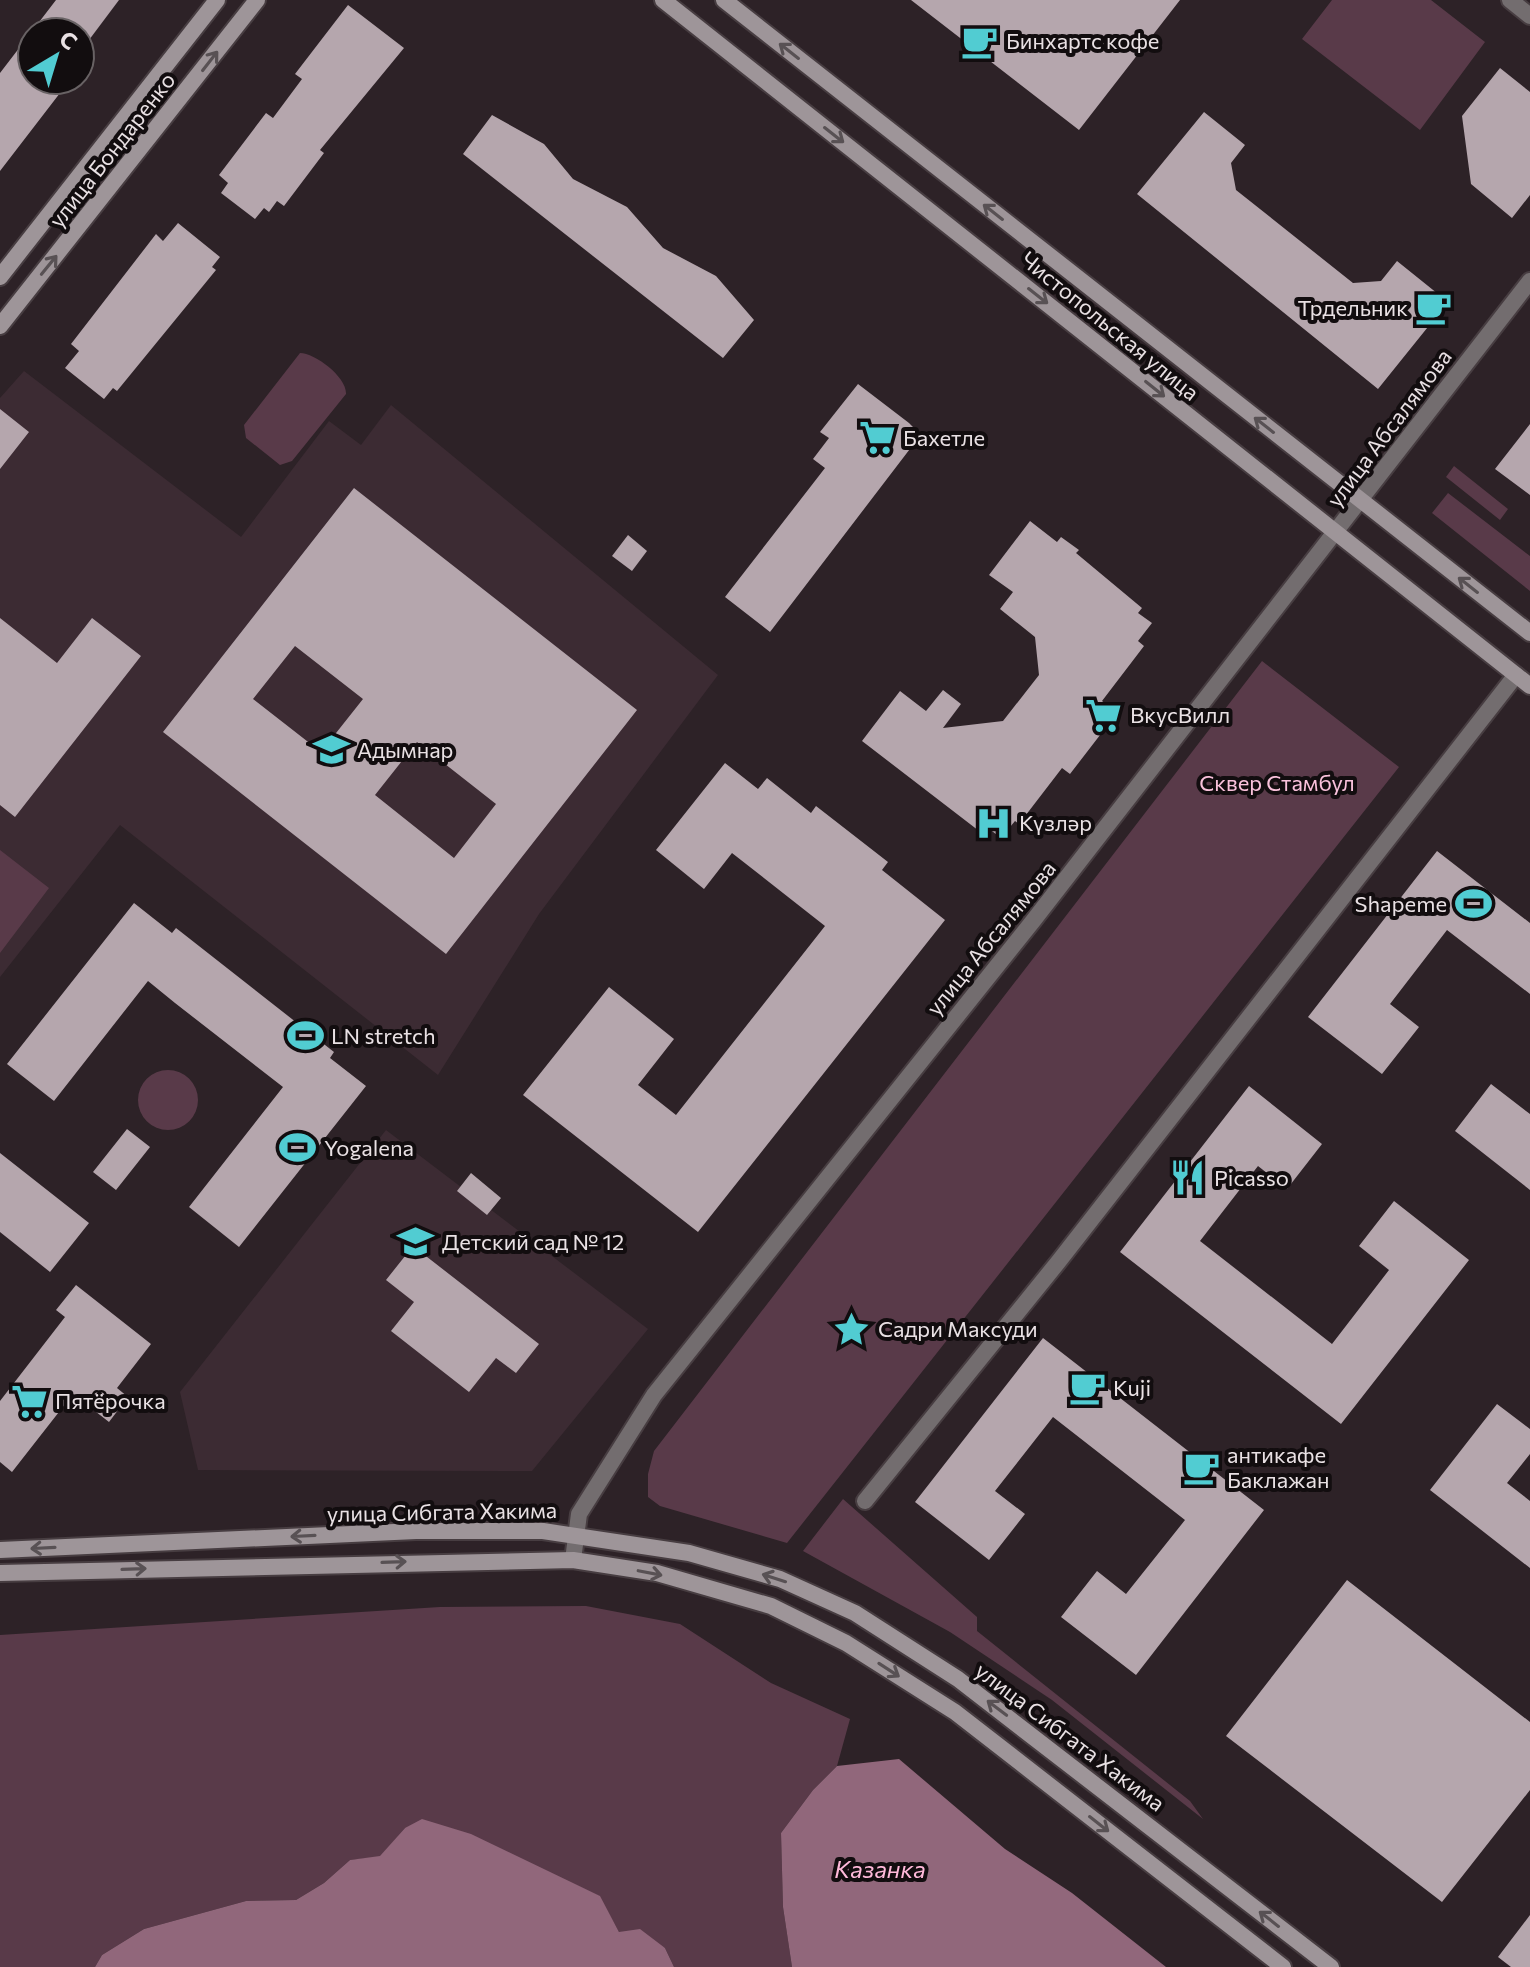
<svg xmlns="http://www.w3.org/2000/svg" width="1530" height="1967" font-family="Commissioner,sans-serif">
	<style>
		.built { fill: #3c2b33 }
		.green { fill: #593a49 }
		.water { fill: #91677b }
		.building { fill: #b5a6ad; fill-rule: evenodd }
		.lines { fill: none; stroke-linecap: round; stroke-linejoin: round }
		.street-casing { stroke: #473d41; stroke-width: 20 }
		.secondary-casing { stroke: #473d41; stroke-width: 20 }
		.street { stroke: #736d6f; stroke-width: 16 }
		.secondary { stroke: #9e9599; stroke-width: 16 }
		.oneway { stroke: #585154 }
		.labels { text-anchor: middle; stroke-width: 8; stroke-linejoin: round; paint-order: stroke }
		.poi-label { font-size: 22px; fill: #e9e1e4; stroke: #120d0f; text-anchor: start }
		.street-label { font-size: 22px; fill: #e9e1e4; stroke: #120d0f }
		.park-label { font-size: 22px; fill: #f9c1db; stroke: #120d0f }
		.water-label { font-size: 24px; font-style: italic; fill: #ffb9da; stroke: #120d0f }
	</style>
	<rect width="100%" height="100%" fill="#2d2227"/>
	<path class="built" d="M 24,371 L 241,537 L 329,421 L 361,445 L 391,405 L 718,675 L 539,914 L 438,1075 L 120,825 L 0,977 L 0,398 Z
		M 386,1130 L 648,1329 L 532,1471 L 198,1470 L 180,1392 Z"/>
	<path class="green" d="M 1332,0 L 1431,0 L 1485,42 L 1420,130 L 1302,39 Z
		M 300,353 C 315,353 347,377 346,394 L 292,461 L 280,465 L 246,438 L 244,425 Z
		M 1454,466 L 1508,509 L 1500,520 L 1446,477 Z
		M 1448,493 L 1530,556 L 1530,591 L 1432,513 Z
		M 1262,661 L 1399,767 L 787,1543 L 660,1506 L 648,1497 L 648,1474 L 654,1451 Z
		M 0,850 L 49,888 L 0,953 Z
		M138 1100a30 30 0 1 1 60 0a30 30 0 1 1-60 0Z
		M 843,1499 L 977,1617 L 977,1631 L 1190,1801 L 1203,1819 L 1052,1700 L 950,1632 L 803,1551 Z
		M 586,1606 L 680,1624 L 771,1683 L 850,1719 L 837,1766 L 813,1790 L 781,1833 L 783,1907 L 792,1967 L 674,1967 L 665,1948 L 619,1932 L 599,1896 L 539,1868 L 405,1828 L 380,1857 L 350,1860 L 324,1883 L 296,1900 L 246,1901 L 144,1929 L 102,1955 L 95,1967 L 0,1967 L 0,1635 L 440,1607 Z"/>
	<path class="water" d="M 899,1759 L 1005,1849 L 1072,1893 L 1166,1967 L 792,1967 L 783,1907 L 781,1833 L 813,1790 L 837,1766 Z
		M 422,1819 L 471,1834 L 600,1896 L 619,1932 L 640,1929 L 665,1948 L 674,1967 L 95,1967 L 102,1955 L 144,1929 L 246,1901 L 296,1900 L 324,1883 L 350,1860 L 380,1856 L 405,1828 Z"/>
	<path class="building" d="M 56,0 L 119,0 L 80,52 L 80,32 L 32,32 L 32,80 L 70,80 L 0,171 L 0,73 Z
		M 911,0 L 1180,0 L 1079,130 Z
		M 348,5 L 404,48 L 320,150 L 324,153 L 284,206 L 277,201 L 269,212 L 264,208 L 255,219 L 221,193 L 228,183 L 219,175 L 266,113 L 273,118 L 302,79 L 295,74 Z
		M 1500,68 L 1530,92 L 1530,195 L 1512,218 L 1471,184 L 1462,116 Z
		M 1204,112 L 1245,145 L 1231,163 L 1236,190 L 1353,283 L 1381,281 L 1397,261 L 1448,302 L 1378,389 L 1137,194 Z
		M 492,115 L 544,144 L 573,179 L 627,207 L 663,248 L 716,276 L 754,320 L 723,358 L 463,154 Z
		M 178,223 L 220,257 L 212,267 L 216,270 L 117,391 L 113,388 L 104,399 L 65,368 L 79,351 L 71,344 L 156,234 L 163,241 Z
		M 858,384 L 909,423 L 914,428 L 916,441 L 770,632 L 725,597 L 825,468 L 813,459 L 829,438 L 820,432 Z
		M 0,409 L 29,432 L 0,469 Z
		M 1530,424 L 1530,495 L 1495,469 Z
		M 354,488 L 637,710 L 446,954 L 163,732 ZM 295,646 L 363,699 L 321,752 L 253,699 ZM 417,742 L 496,804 L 454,858 L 375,795 Z
		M 1030,521 L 1057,542 L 1061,537 L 1079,550 L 1076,553 L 1142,608 L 1138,613 L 1152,623 L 1138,641 L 1144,646 L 1102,701 L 1117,713 L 1070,774 L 1062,768 L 1019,824 L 1015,821 L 1001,838 L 988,828 L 983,834 L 862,741 L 900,691 L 926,711 L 943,690 L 961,704 L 943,728 L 1003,721 L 1039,675 L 1035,637 L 1000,609 L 1013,592 L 989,575 Z
		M 628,535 L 647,551 L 632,571 L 612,556 Z
		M 0,618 L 57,663 L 92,618 L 141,656 L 15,817 L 0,805 Z
		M 725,763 L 758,789 L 767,778 L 811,813 L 816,806 L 888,862 L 882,870 L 945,920 L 698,1232 L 523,1095 L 609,987 L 674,1039 L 638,1085 L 676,1115 L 825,926 L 732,853 L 704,889 L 656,850 Z
		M 1437,851 L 1530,923 L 1530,994 L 1447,930 L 1390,1004 L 1419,1027 L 1382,1074 L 1308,1017 Z
		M 134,903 L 172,933 L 176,928 L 334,1052 L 330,1058 L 366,1086 L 239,1247 L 189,1207 L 283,1087 L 175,1003 L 148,981 L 54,1101 L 7,1064 Z
		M 1491,1084 L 1530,1114 L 1530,1190 L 1455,1131 Z
		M 1249,1086 L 1322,1144 L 1287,1189 L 1258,1166 L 1200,1241 L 1332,1344 L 1389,1270 L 1359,1246 L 1394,1201 L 1469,1260 L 1341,1424 L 1120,1252 Z
		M 127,1129 L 150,1147 L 116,1190 L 93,1172 Z
		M 0,1153 L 89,1223 L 50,1272 L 0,1232 Z
		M 471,1173 L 501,1198 L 487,1215 L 457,1191 Z
		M 413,1246 L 539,1344 L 516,1373 L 496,1358 L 469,1392 L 391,1331 L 414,1302 L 386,1280 Z
		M 76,1285 L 151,1344 L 117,1388 L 128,1397 L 109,1422 L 73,1394 L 12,1472 L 0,1462 L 0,1401 L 65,1317 L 56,1310 Z
		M 1043,1338 L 1264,1510 L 1136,1675 L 1061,1617 L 1097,1571 L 1126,1594 L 1185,1520 L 1053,1417 L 995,1491 L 1025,1514 L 989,1560 L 915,1502 Z
		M 1497,1404 L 1530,1429 L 1530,1454 L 1507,1483 L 1530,1501 L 1530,1568 L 1430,1490 Z
		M 1347,1580 L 1530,1722 L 1530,1790 L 1442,1902 L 1226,1736 Z
		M 1530,1915 L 1530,1967 L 1511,1967 L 1498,1957 Z"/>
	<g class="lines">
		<defs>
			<path id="street" d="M 1510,0 L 1530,16
				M 865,1501 L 1059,1261 L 1516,675
				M 573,1560 L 579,1514 L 654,1395 L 1033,921 L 1530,281"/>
			<path id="secondary" d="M 663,0 L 1530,686
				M 724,0 L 1530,633
				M 0,277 L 217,0
				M 0,326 L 257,0
				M 0,1550 L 416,1531 L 543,1531 L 689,1553 L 780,1579 L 855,1613 L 958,1679 L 1331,1967
				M 0,1573 L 573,1560 L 657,1573 L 771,1606 L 846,1643 L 955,1712 L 1283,1967"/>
		</defs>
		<use href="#street" class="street-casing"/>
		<use href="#secondary" class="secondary-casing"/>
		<use href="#street" class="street"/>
		<use href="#secondary" class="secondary"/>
	</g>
	<defs><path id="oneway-shaft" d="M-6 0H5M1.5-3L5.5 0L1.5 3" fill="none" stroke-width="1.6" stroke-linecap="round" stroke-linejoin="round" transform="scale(2)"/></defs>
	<g class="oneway">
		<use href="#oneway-shaft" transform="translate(789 51) rotate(-142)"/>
		<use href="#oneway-shaft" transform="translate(210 61) rotate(-52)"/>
		<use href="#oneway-shaft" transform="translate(834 135) rotate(38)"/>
		<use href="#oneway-shaft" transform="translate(993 212) rotate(-142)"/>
		<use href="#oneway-shaft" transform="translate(49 265) rotate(-51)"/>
		<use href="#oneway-shaft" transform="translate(1038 296) rotate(38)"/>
		<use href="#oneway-shaft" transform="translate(1155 389) rotate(39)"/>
		<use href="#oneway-shaft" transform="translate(1264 425) rotate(-142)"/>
		<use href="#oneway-shaft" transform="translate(1468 585) rotate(-142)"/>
		<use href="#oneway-shaft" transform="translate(303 1536) rotate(177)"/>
		<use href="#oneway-shaft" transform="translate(43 1548) rotate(177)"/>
		<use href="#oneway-shaft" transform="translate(394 1562) rotate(-2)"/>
		<use href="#oneway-shaft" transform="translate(134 1569) rotate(-2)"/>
		<use href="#oneway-shaft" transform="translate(650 1573) rotate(11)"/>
		<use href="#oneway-shaft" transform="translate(774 1578) rotate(-162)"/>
		<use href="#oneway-shaft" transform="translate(889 1670) rotate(33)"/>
		<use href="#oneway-shaft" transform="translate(997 1708) rotate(-143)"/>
		<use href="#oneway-shaft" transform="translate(1099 1824) rotate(38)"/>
		<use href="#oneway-shaft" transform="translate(1269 1919) rotate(-142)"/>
	</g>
	<defs>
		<symbol id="cafe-bare" viewBox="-9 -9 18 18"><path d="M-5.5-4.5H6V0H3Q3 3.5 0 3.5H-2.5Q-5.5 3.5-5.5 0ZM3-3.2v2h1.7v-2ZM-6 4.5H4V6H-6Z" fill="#51ccd2" stroke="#120d0f" stroke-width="2.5" paint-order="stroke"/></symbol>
		<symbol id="supermarket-bare" viewBox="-9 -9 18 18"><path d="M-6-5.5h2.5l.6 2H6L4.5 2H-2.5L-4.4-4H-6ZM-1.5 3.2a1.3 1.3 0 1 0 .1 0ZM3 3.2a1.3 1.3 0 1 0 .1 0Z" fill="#51ccd2" stroke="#120d0f" stroke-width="2.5" paint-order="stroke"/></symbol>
		<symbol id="school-bare" viewBox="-9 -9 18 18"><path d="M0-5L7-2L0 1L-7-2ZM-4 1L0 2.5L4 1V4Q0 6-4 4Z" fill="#51ccd2" stroke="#120d0f" stroke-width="2.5" paint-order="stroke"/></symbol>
		<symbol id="hospital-bare" viewBox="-9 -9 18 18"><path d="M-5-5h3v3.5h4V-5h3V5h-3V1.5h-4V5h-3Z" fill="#51ccd2" stroke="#120d0f" stroke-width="2.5" paint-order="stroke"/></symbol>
		<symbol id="stadium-bare" viewBox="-9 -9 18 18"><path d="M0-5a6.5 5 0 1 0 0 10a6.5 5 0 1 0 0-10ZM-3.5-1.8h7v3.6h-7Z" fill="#51ccd2" stroke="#120d0f" stroke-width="2.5" paint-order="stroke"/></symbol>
		<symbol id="restaurant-bare" viewBox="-9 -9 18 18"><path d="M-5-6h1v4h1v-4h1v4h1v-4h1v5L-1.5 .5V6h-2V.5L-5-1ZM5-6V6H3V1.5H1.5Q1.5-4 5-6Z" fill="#51ccd2" stroke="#120d0f" stroke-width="2.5" paint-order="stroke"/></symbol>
		<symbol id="sight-bare" viewBox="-9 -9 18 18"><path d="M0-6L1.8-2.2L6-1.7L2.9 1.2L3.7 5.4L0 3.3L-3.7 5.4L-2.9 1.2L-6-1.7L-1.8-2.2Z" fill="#51ccd2" stroke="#120d0f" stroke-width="2.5" paint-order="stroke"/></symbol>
	</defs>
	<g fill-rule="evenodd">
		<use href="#cafe-bare" x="954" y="16" width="51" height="51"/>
		<use href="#cafe-bare" x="1408" y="282" width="51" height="51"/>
		<use href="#supermarket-bare" x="852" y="412" width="51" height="51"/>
		<use href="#supermarket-bare" x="1078" y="690" width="51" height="51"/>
		<use href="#school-bare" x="306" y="724" width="51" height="51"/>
		<use href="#hospital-bare" x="968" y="798" width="51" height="51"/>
		<use href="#stadium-bare" x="1448" y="878" width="51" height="51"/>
		<use href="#stadium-bare" x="280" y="1010" width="51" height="51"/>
		<use href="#stadium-bare" x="272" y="1122" width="51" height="51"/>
		<use href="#restaurant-bare" x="1162" y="1152" width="51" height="51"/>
		<use href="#school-bare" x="390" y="1216" width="51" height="51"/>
		<use href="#sight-bare" x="826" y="1304" width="51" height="51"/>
		<use href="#cafe-bare" x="1062" y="1362" width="51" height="51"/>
		<use href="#supermarket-bare" x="4" y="1376" width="51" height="51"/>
		<use href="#cafe-bare" x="1176" y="1442" width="51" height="51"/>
	</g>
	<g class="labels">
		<g class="poi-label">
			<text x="1006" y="49">Бинхартс кофе</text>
			<text x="1408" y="316" text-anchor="end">Трдельник</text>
			<text x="903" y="446">Бахетле</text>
			<text x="1130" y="723">ВкусВилл</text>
			<text x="357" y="758">Адымнар</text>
			<text x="1019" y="831">Күзләр</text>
			<text x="1447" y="912" text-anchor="end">Shapeme</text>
			<text x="331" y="1044">LN stretch</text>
			<text x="324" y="1156">Yogalena</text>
			<text x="1214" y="1186">Picasso</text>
			<text x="442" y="1250">Детский сад № 12</text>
			<text x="878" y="1337">Садри Максуди</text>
			<text x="1113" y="1396">Kuji</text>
			<text x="55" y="1409">Пятёрочка</text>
			<text x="1227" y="1463">антикафе<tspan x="1227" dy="25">Баклажан</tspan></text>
		</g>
		<g class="street-label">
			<text transform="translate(112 150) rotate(-52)" y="8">улица Бондаренко</text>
			<text transform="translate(1110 326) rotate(39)" y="8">Чистопольская улица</text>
			<text transform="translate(1389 428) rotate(-53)" y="8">улица Абсалямова</text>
			<text transform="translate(991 938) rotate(-51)" y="8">улица Абсалямова</text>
			<text transform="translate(442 1512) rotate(-1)" y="8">улица Сибгата Хакима</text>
			<text transform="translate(1070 1737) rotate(37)" y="8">улица Сибгата Хакима</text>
		</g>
		<g class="park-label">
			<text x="1277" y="791">Сквер Стамбул</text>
		</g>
		<g class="water-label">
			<text x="880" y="1878">Казанка</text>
		</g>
	</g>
	<g transform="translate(56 56) rotate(38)"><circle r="38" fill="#120d0f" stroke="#686264" stroke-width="2"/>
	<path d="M0-6L14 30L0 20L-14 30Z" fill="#51ccd2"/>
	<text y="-12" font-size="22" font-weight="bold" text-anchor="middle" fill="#e9e1e4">С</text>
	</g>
</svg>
